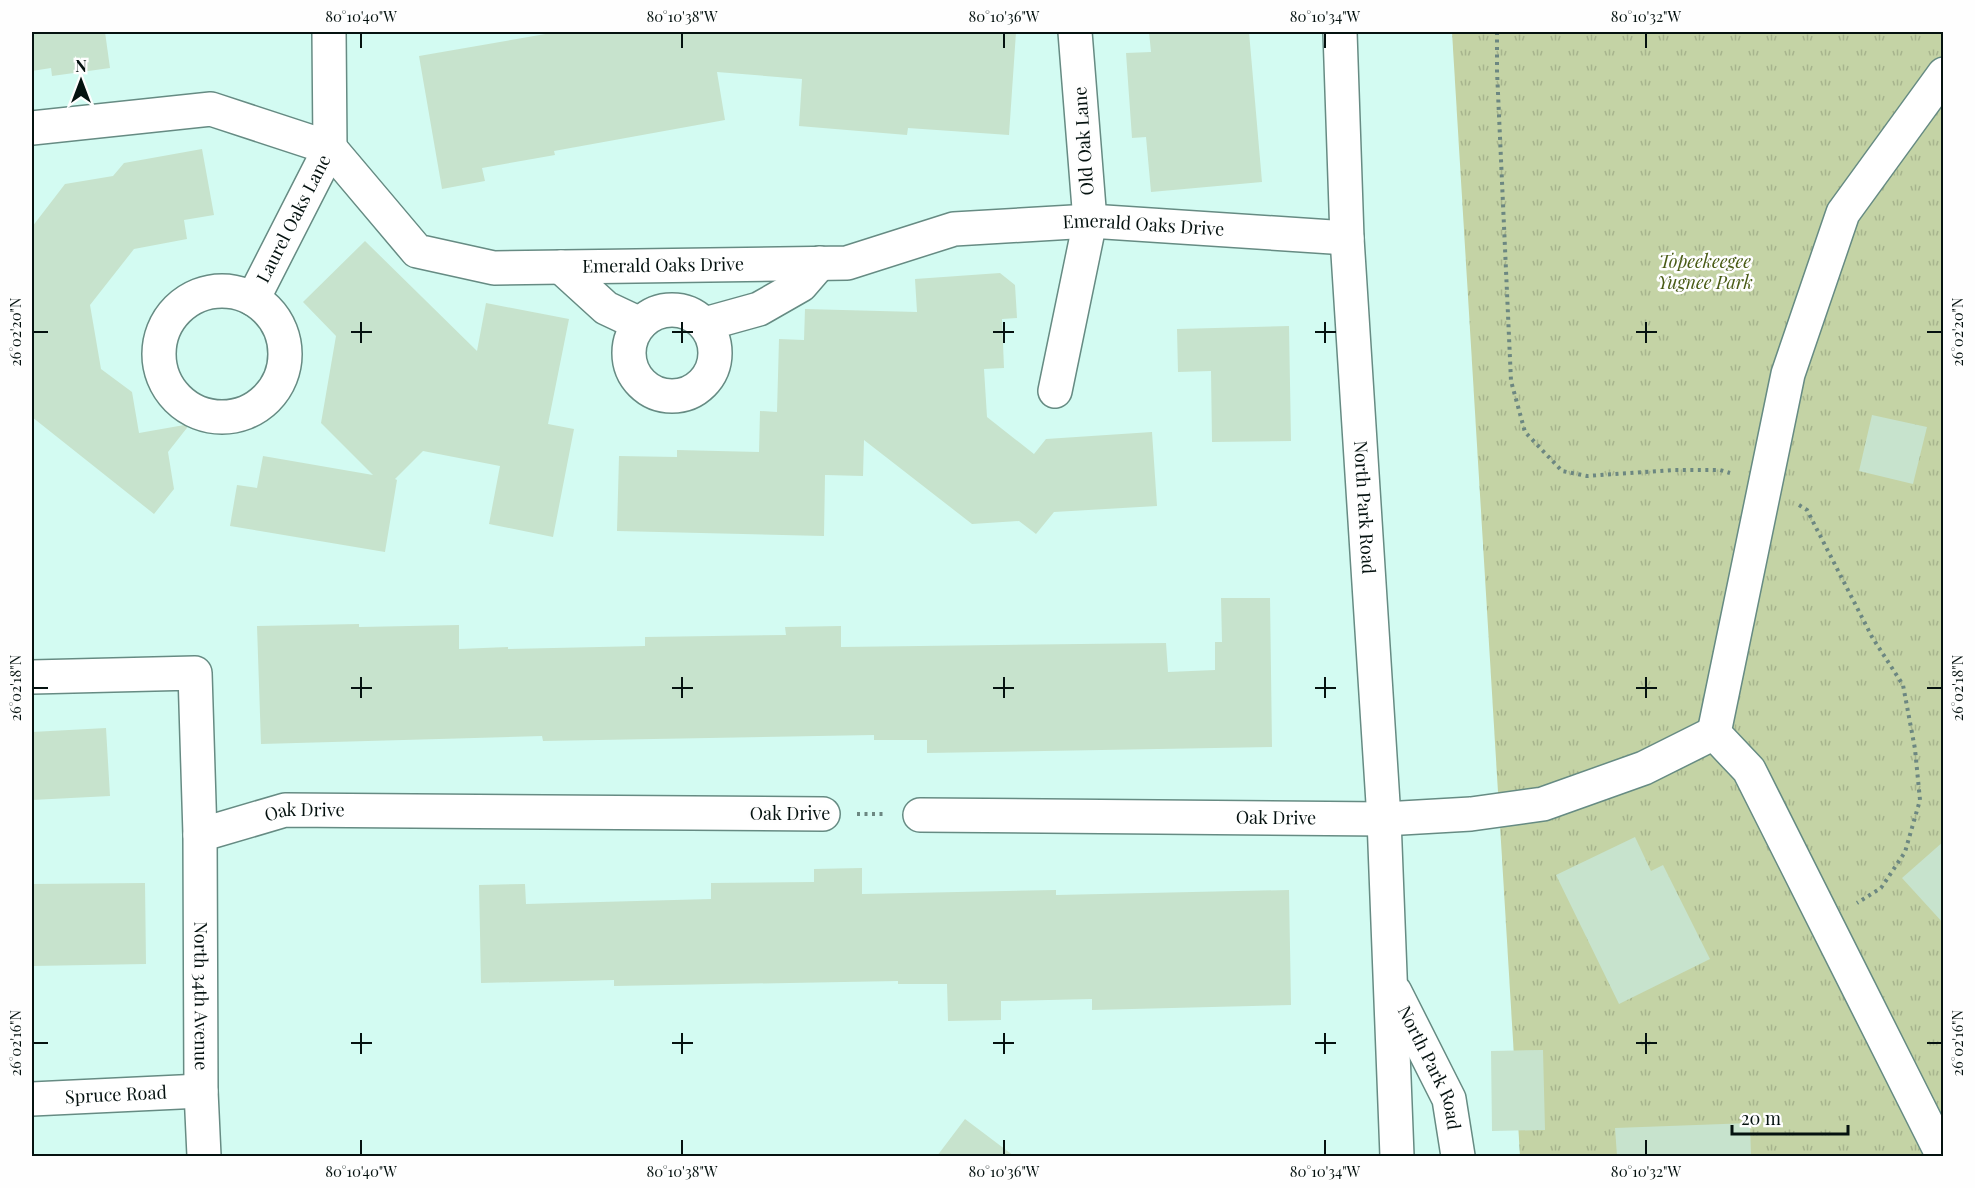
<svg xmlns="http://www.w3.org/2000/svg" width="1975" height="1188" font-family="'Playfair Display',serif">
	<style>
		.grass { fill: url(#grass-tufts) }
		.building { fill: #c7e3cd }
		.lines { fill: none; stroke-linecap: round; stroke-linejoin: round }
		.minor-casing { stroke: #668b83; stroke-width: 36 }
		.path { stroke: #6c8781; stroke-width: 4; stroke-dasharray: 3 4.5; stroke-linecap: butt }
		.minor { stroke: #fff; stroke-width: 33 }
		.ticks { fill: none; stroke: #051210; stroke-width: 2 }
		.labels { text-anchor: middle; stroke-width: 5; stroke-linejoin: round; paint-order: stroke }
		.street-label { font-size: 18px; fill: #051210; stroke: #fefefe }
		.park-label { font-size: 18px; font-style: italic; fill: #485a14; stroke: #fefefe }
		.neatline { fill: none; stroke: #051210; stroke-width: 2 }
		.ticks-label { font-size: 15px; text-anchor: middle; fill: #051210 }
	</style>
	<defs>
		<pattern id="grass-tufts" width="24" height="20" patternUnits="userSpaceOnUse" patternTransform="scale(1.5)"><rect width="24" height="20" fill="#c4d3a5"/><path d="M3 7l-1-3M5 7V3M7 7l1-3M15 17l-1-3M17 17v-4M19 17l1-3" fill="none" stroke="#a7b48d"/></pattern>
	</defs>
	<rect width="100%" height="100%" fill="#d3fbf2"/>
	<path class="grass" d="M 1452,32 L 1943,32 L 1943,1156 L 1520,1156 Z"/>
	<path class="building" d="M 32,32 L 105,32 L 110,68 L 52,76 L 51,68 L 32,71 Z
		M 557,32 L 1016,32 L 1009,135 L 908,128 L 907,135 L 799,126 L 802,79 L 717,72 L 725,120 L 554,151 L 555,155 L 482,168 L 485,181 L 442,189 L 419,56 Z
		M 1149,32 L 1249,32 L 1262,182 L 1151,192 L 1146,137 L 1132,138 L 1126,53 L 1151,52 Z
		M 202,149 L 214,215 L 184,220 L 187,239 L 134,249 L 90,305 L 101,369 L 132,392 L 139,433 L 190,424 L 168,452 L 174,489 L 154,514 L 32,417 L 32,227 L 65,184 L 113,176 L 124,163 Z
		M 365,241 L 477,351 L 486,303 L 569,319 L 548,424 L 574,429 L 553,537 L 489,524 L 500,466 L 423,451 L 395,479 L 397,480 L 385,552 L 230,526 L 237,485 L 257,488 L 263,456 L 373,475 L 321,423 L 336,336 L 303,302 Z
		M 1000,273 L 1015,285 L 1017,318 L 1002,319 L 1004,368 L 984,369 L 987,417 L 1034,454 L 1046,439 L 1152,432 L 1157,506 L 1054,512 L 1036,534 L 1019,521 L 972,524 L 864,440 L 863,476 L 825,475 L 824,536 L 617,531 L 619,456 L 677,457 L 677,450 L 759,452 L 760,411 L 777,412 L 779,339 L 804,340 L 805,309 L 917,312 L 915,279 Z
		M 1289,326 L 1291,441 L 1212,442 L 1211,371 L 1178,372 L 1177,329 Z
		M 1872,415 L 1927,427 L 1913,484 L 1859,471 Z
		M 1221,598 L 1270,598 L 1272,747 L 927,753 L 927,740 L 874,740 L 874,735 L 543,741 L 542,736 L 261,744 L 257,626 L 359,624 L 359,627 L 459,625 L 459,649 L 508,647 L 508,649 L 645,646 L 645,637 L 786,635 L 785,627 L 841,626 L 841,647 L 1166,643 L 1168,672 L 1215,670 L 1215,642 L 1222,642 Z
		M 106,728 L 110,796 L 32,800 L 32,732 Z
		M 1635,837 L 1651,871 L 1663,865 L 1710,959 L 1619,1004 L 1556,875 Z
		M 1944,841 L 1944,924 L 1902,878 Z
		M 862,868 L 862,894 L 1056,890 L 1056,895 L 1289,890 L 1291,1005 L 1092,1010 L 1092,999 L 1001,1001 L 1001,1020 L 948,1021 L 947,984 L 898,984 L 898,981 L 614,986 L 614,980 L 481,983 L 479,885 L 525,884 L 526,904 L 711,899 L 711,883 L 814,882 L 814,869 Z
		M 145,883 L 146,964 L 32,966 L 32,884 Z
		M 1543,1050 L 1545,1130 L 1492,1131 L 1491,1051 Z
		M 965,1119 L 1014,1156 L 937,1156 Z
		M 1750,1123 L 1751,1156 L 1617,1156 L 1615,1128 Z"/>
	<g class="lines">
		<defs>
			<g id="minor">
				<path id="s1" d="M 1340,32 L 1347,238 L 1384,819 L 1397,1156"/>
				<path id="s2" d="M 32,128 L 211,109 L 330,148 L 417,251 L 494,268 L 847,263 L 954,229 L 1090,221 L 1347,238"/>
				<path d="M 561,267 L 606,308 L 640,324"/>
				<circle cx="222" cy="354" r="63"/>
				<path id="s3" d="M 253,299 L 330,148 L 329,32"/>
				<circle cx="672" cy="353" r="43"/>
				<path d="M 705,324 L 759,309 L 801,285 L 820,263"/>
				<path d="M 1055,391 L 1090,221 L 1075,32"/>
				<path id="s4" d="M 32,677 L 195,673 L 200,835 L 201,1091 L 204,1156"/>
				<path id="s5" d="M 920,815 L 1384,819 L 1471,814 L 1543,804 L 1644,768 L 1714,733"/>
				<path id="s6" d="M 200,835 L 285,810 L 823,814"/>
				<path id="s7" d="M 1395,992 L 1449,1099 L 1458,1156"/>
				<path id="s8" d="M 32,1099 L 201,1091"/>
				<path d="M 1943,1156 L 1749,770 L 1714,733 L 1788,374 L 1843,213 L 1944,74"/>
			</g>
		</defs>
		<use href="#minor" class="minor-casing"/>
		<path class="path" d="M 1497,32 L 1497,71 L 1511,381 L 1525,432 L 1562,471 L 1587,476 L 1674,470 L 1720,470 L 1730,473
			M 1799,505 L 1807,510 L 1872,637 L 1903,685 L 1915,749 L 1920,800 L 1905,852 L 1881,888 L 1857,903
			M 857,814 L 885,814"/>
		<use href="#minor" class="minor"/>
	</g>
	<path class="ticks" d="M 361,33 L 361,48M 682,33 L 682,48M 1004,33 L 1004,48M 1325,33 L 1325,48M 1646,33 L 1646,48M 361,322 L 361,343M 682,322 L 682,343M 1004,322 L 1004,343M 1325,322 L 1325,343M 1646,322 L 1646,343M 33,332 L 48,332M 351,332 L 372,332M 672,332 L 693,332M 993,332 L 1014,332M 1315,332 L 1336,332M 1636,332 L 1657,332M 1927,332 L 1942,332M 361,677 L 361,698M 682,677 L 682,698M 1004,677 L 1004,698M 1325,677 L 1325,698M 1646,677 L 1646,698M 33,688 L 48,688M 351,688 L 372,688M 672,688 L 693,688M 993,688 L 1014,688M 1315,688 L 1336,688M 1636,688 L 1657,688M 1927,688 L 1942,688M 361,1033 L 361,1054M 682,1033 L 682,1054M 1004,1033 L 1004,1054M 1325,1033 L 1325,1054M 1646,1033 L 1646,1054M 33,1043 L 48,1043M 351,1043 L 372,1043M 672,1043 L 693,1043M 993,1043 L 1014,1043M 1315,1043 L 1336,1043M 1636,1043 L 1657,1043M 1927,1043 L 1942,1043M 361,1140 L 361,1155M 682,1140 L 682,1155M 1004,1140 L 1004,1155M 1325,1140 L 1325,1155M 1646,1140 L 1646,1155"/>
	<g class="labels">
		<g class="street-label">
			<text transform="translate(1084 141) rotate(-94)" y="6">Old Oak Lane</text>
			<text dy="6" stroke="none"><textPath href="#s3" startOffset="90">Laurel Oaks Lane</textPath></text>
			<text dy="6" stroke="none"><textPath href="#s2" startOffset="1174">Emerald Oaks Drive</textPath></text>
			<text dy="6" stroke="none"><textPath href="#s2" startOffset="688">Emerald Oaks Drive</textPath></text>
			<text dy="6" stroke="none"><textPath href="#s1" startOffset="476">North Park Road</textPath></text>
			<text dy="6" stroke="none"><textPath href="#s6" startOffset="108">Oak Drive</textPath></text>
			<text x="790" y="820">Oak Drive</text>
			<text dy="6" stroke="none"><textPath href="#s5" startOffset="356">Oak Drive</textPath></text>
			<text dy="6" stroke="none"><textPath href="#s4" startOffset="486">North 34th Avenue</textPath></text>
			<text dy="6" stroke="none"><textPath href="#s7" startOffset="84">North Park Road</textPath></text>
			<text dy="6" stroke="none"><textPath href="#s8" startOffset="84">Spruce Road</textPath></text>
		</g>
		<g class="park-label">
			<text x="1705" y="268">Topeekeegee<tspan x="1705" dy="21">Yugnee Park</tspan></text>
		</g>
	</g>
	<rect width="1975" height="1188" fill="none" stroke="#fefefe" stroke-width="66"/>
	<g transform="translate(81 81)" stroke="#fefefe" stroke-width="4.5" paint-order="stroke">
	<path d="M0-4.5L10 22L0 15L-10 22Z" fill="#051210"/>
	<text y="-9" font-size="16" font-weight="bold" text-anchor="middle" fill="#051210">N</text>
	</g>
	<path d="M1732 1125v9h116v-9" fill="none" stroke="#051210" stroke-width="3"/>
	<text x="1741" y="1125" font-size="18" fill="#051210" stroke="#fefefe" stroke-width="4.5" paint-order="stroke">20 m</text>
	<rect x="33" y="33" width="1909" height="1122" class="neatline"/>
	<g class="ticks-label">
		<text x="361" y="22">80°10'40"W</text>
		<text x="682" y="22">80°10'38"W</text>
		<text x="1004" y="22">80°10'36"W</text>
		<text x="1325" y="22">80°10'34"W</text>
		<text x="1646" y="22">80°10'32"W</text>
		<text transform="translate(16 332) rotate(-90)" y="5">26°02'20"N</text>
		<text transform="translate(1958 332) rotate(-90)" y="5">26°02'20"N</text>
		<text transform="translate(16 688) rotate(-90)" y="5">26°02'18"N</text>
		<text transform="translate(1958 688) rotate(-90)" y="5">26°02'18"N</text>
		<text transform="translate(16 1043) rotate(-90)" y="5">26°02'16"N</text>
		<text transform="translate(1958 1043) rotate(-90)" y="5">26°02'16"N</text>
		<text x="361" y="1177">80°10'40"W</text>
		<text x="682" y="1177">80°10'38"W</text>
		<text x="1004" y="1177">80°10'36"W</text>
		<text x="1325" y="1177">80°10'34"W</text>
		<text x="1646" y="1177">80°10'32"W</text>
	</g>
</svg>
